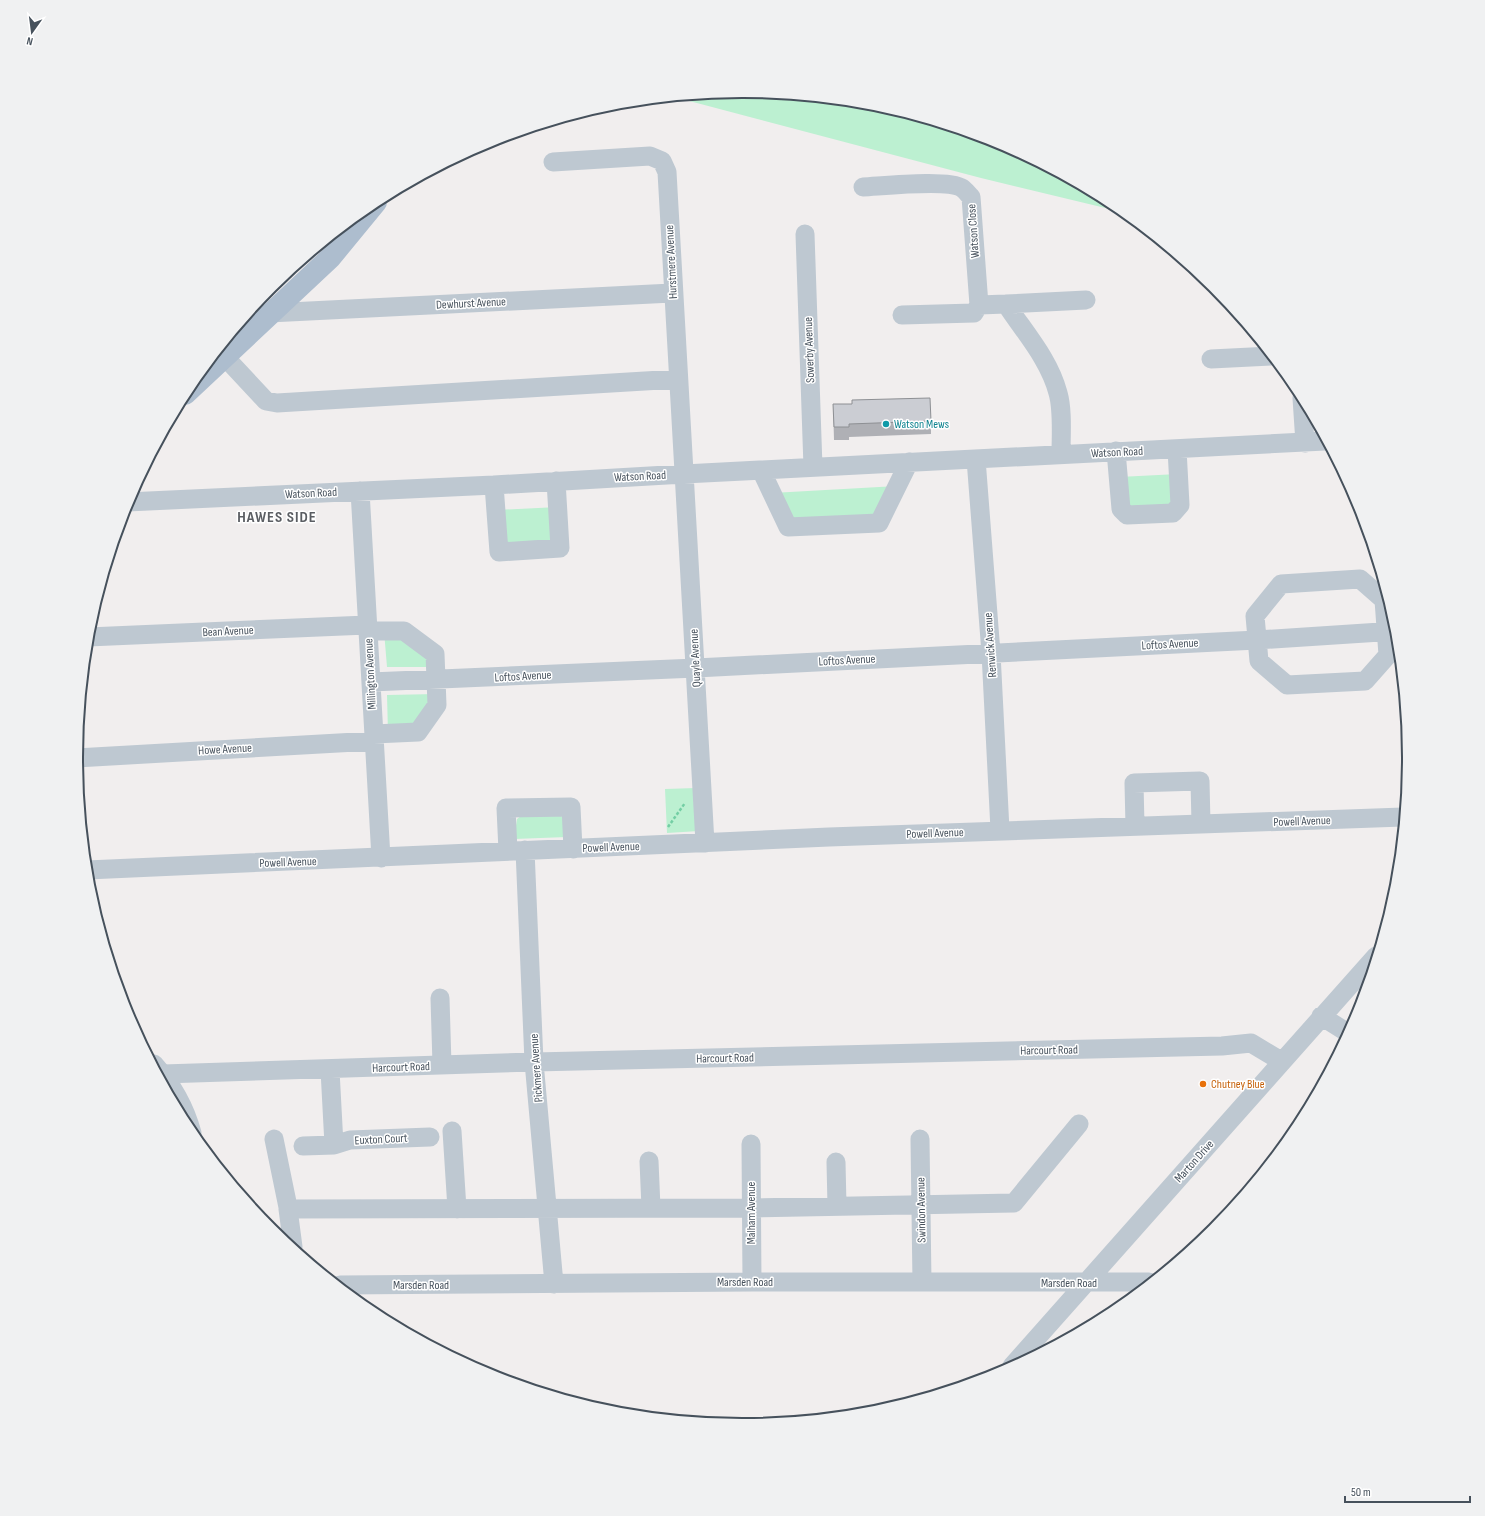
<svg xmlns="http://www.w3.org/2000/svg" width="1485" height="1516" font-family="'Sofia Sans Condensed',sans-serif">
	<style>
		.green { fill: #bcf0d1 }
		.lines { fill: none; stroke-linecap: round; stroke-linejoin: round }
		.path { stroke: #73cea4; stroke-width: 2.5; stroke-dasharray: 3 2; stroke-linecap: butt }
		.minor { stroke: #bec8d1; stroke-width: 19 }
		.major { stroke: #adbdce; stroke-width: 22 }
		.wall { fill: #afb0b5 }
		.building { fill: #cbcdd3; stroke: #8e9094 }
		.culture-dot { fill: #0f9aa8; stroke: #fff; stroke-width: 1.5 }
		.food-dot { fill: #e8710a; stroke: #fff; stroke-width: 1.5 }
		.labels { text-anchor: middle; stroke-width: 3; stroke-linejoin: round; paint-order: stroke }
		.street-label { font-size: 12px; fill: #46515c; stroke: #fff }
		.culture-label { font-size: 12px; fill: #0d838f; stroke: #fff; text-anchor: start }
		.food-label { font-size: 12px; fill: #c56008; stroke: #fff; text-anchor: start }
		.district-label { font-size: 16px; font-weight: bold; letter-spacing: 1px; fill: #5b5e63; stroke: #fff }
		.rim { fill: none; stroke: #46515c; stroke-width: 2 }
	</style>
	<rect width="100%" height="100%" fill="#f1eeee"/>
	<path class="green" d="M 743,92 L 873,104 L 998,142 L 1113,204 L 1122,212 L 981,178 L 678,98 Z
		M 1178,474 L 1180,505 L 1127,515 L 1119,477 Z
		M 897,486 L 879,523 L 788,527 L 772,493 Z
		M 558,507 L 560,548 L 499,552 L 496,510 Z
		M 384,631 L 404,631 L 436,667 L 387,667 Z
		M 437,694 L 418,732 L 388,733 L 387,695 Z
		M 696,788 L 699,831 L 667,833 L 665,789 Z
		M 559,812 L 563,819 L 567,837 L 514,839 L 517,819 L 525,813 Z"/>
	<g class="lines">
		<path class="path" d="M 668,827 L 685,803"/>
		<path class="minor" d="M 553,162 L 650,156 L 662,161 L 667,172 L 705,843
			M 863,187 C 883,186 948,179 962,188 C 965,190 968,194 971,197 L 979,305
			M 805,234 L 813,467
			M 1006,304 L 1086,300
			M 251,312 L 261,321
			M 269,313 L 672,293
			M 902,315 L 974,313 L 979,305 L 1006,304 C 1025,333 1049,359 1058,393 C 1063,410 1061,436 1061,454
			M 224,356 L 266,401 L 277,403 L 678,379
			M 1211,359 L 1271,356
			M 1302,398 L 1305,443
			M 1116,451 L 1121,509 L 1127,515 L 1173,513 L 1180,505 L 1177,449
			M 976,459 L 991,653 L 1000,830
			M 761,470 L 788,527 L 879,523 L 909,462
			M 494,485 L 499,552 L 560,548 L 556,481
			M 360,491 L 381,858
			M 127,502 L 494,485 L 684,474 L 1325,441
			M 1360,579 L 1384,600 L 1388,655 L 1365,681 L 1287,685 L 1259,661 L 1255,616 L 1281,584 Z
			M 368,631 L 404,631 L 435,654 L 437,705 L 418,732 L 374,734
			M 88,637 L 367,625
			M 371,682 L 696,668 L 1257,640 L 1396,631
			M 76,758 L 374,741
			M 1135,826 L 1134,783 L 1200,781 L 1201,824
			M 525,850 L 534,1062 L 554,1284
			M 508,851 L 506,808 L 571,807 L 573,849
			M 87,870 L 829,837 L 1403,817
			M 440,998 L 442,1065
			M 1321,1016 L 1348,1033
			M 154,1064 C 171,1083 185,1107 192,1133
			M 330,1070 L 334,1145
			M 163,1074 L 534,1062 L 1222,1046 L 1251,1043 L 1281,1061
			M 452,1131 L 457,1209
			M 274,1139 L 289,1212
			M 920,1139 L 922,1282
			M 751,1144 L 752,1282
			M 303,1146 L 334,1145 L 350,1140 L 430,1137
			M 649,1161 L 651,1208
			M 836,1162 L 837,1206
			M 293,1247 L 288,1209 L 751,1208 L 1014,1203 L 1079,1124
			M 340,1285 L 752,1282 L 1149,1282
			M 1012,1366 L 1376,956"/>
		<path class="major" d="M 185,394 L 330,258 L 376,202"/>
	</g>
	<path class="wall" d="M 833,404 L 931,421 L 931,434 L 849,437 L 849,440 L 834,440 Z"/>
	<path class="building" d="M 930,398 L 931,421 L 849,424 L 849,427 L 834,427 L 833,404 L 852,404 L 852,400 Z"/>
	<circle class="culture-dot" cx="886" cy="424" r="4"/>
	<circle class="food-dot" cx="1203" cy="1084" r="4"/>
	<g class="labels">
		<g class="street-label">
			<text transform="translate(973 231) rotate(-94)" y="4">Watson Close</text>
			<text transform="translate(671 262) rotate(-93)" y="4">Hurstmere Avenue</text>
			<text transform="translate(471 303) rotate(-3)" y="4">Dewhurst Avenue</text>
			<text transform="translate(809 350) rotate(-92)" y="4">Sowerby Avenue</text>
			<text transform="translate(1117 452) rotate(-3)" y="4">Watson Road</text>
			<text transform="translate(640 476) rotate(-3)" y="4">Watson Road</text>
			<text transform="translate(311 493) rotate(-3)" y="4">Watson Road</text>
			<text transform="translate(228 631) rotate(-3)" y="4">Bean Avenue</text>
			<text transform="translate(1170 644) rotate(-3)" y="4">Loftos Avenue</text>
			<text transform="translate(990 645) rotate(-94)" y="4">Renwick Avenue</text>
			<text transform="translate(695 658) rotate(-93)" y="4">Quayle Avenue</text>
			<text transform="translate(847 660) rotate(-3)" y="4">Loftos Avenue</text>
			<text transform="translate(370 674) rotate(-93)" y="4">Millington Avenue</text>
			<text transform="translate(523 676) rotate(-3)" y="4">Loftos Avenue</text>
			<text transform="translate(225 749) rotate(-3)" y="4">Howe Avenue</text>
			<text transform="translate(1302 821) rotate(-2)" y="4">Powell Avenue</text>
			<text transform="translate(935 833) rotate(-2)" y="4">Powell Avenue</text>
			<text transform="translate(611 847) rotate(-2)" y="4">Powell Avenue</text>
			<text transform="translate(288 862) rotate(-2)" y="4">Powell Avenue</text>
			<text transform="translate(1049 1050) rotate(-1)" y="4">Harcourt Road</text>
			<text transform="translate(725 1058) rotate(-1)" y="4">Harcourt Road</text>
			<text transform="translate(401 1067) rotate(-2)" y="4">Harcourt Road</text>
			<text transform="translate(536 1068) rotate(-94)" y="4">Pickmere Avenue</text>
			<text transform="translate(381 1139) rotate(-3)" y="4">Euxton Court</text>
			<text transform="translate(1194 1161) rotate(-48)" y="4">Marton Drive</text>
			<text transform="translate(921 1210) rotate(-91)" y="4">Swindon Avenue</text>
			<text transform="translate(751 1213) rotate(-90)" y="4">Malham Avenue</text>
			<text x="745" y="1286">Marsden Road</text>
			<text x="1069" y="1287">Marsden Road</text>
			<text x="421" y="1289">Marsden Road</text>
		</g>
		<g class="culture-label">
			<text x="894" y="428">Watson Mews</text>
		</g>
		<g class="food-label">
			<text x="1211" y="1088">Chutney Blue</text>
		</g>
		<g class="district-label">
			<text x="277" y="522">HAWES SIDE</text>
		</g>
	</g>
	<path d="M0 0H1485V1516H0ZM742 98H743A659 659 0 0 1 1402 757V759A659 659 0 0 1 743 1418H742A659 659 0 0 1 83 759V757A659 659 0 0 1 742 98Z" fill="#f0f1f2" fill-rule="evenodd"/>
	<path class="rim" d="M742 98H743A659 659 0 0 1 1402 757V759A659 659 0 0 1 743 1418H742A659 659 0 0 1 83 759V757A659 659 0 0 1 742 98Z"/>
	<g transform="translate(32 32) rotate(194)" stroke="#ffffff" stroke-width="3" paint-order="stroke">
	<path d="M0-3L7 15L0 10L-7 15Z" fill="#46515c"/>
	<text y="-6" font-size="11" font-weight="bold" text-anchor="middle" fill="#46515c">N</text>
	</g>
	<path d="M1345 1496v6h125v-6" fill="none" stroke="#46515c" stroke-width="2"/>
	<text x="1351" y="1496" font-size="12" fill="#46515c" stroke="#ffffff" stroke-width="3" paint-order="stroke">50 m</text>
</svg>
